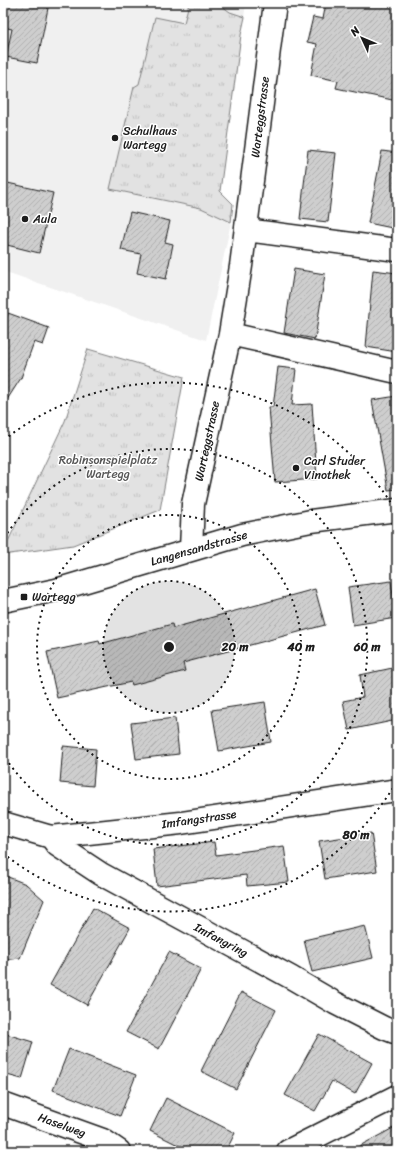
<svg xmlns="http://www.w3.org/2000/svg" width="400" height="1154" font-family="Sriracha,sans-serif">
	<style>
		.built { fill: #f0f0f0 }
		.grass { fill: url(#grass-tufts); stroke: #7f7f7f }
		.building { fill: url(#building-hatch); stroke: #1c1c1c }
		.lines { fill: none; stroke-linecap: round; stroke-linejoin: round }
		.minor-casing { stroke: #1c1c1c; stroke-width: 25 }
		.minor { stroke: #fff; stroke-width: 22 }
		.ring { fill: none; stroke: #1c1c1c; stroke-width: 2; stroke-dasharray: 2 4 }
		.poi-dot { fill: #1c1c1c; stroke: #fff; stroke-width: 1.5 }
		.labels { text-anchor: middle; stroke-width: 3; stroke-linejoin: round; paint-order: stroke }
		.street-label { font-size: 12px; fill: #1c1c1c; stroke: #fff }
		.poi-label { font-size: 12px; fill: #1c1c1c; stroke: #fff; text-anchor: start }
		.park-label { font-size: 12px; fill: #575757; stroke: #fff }
		.centre { fill: #1c1c1c; stroke: #fff; stroke-width: 2 }
		.ring-label { font-size: 12px; text-anchor: middle; font-weight: bold; fill: #1c1c1c; stroke: #fff; stroke-width: 3; stroke-linejoin: round; paint-order: stroke }
	</style>
	<defs>
		<pattern id="grass-tufts" width="24" height="20" patternUnits="userSpaceOnUse"><rect width="24" height="20" fill="#e2e2e2"/><path d="M3 7l-1-3M5 7V3M7 7l1-3M15 17l-1-3M17 17v-4M19 17l1-3" fill="none" stroke="#c1c1c1"/></pattern>
		<pattern id="building-hatch" width="6" height="6" patternUnits="userSpaceOnUse"><rect width="6" height="6" fill="#cecece"/><path d="M-1 1l2-2M0 6l6-6M5 7l2-2" fill="none" stroke="#b0b0b0"/></pattern>
	</defs>
	<rect width="100%" height="100%" fill="#fff"/>
	<filter id="ink" filterUnits="userSpaceOnUse"><feTurbulence type="fractalNoise" baseFrequency=".025" numOctaves="2"/><feDisplacementMap in="SourceGraphic" scale="8" xChannelSelector="R" yChannelSelector="G"/><feConvolveMatrix kernelMatrix="1 2 1 2 8 2 1 2 1" color-interpolation-filters="sRGB"/></filter>
	<g filter="url(#ink)">
		<path class="built" d="M 3,3 L 246,3 L 220,191 L 233,204 L 231,222 L 206,340 L 3,271 Z"/>
		<path class="grass" d="M 189,3 L 218,3 L 230,12 L 245,17 L 241,35 L 220,191 L 233,204 L 231,222 L 201,208 L 110,189 L 134,87 L 139,84 L 155,17 L 184,23 Z
			M 88,349 L 184,377 L 160,510 L 73,545 L 3,555 L 3,552 L 65,421 Z"/>
		<path class="building" d="M 3,3 L 49,3 L 37,63 L 6,57 L 12,29 L 3,27 Z
			M 326,3 L 397,3 L 397,101 L 336,88 L 338,81 L 311,75 L 317,44 L 307,42 L 313,17 L 323,19 Z
			M 308,150 L 336,153 L 328,222 L 300,219 Z
			M 382,151 L 397,153 L 397,229 L 368,223 Z
			M 3,182 L 53,193 L 39,253 L 3,244 Z
			M 130,212 L 170,221 L 165,242 L 173,244 L 166,279 L 137,273 L 141,254 L 121,250 Z
			M 294,269 L 325,274 L 315,339 L 284,333 Z
			M 373,270 L 397,273 L 397,352 L 366,347 Z
			M 8,313 L 49,328 L 43,345 L 34,342 L 21,378 L 3,406 L 3,326 Z
			M 278,367 L 296,369 L 292,405 L 312,404 L 317,479 L 275,482 L 269,407 L 273,407 Z
			M 397,396 L 397,489 L 388,490 L 372,400 Z
			M 391,581 L 396,618 L 353,625 L 348,587 Z
			M 315,589 L 325,625 L 183,663 L 185,671 L 132,685 L 131,682 L 57,698 L 47,652 L 99,641 L 100,644 L 172,624 L 173,628 Z
			M 397,667 L 397,720 L 349,730 L 343,701 L 363,697 L 360,675 Z
			M 265,702 L 271,742 L 219,751 L 212,710 Z
			M 175,718 L 179,754 L 136,759 L 131,723 Z
			M 63,746 L 96,749 L 93,786 L 60,783 Z
			M 371,833 L 377,871 L 325,879 L 319,841 Z
			M 214,842 L 216,855 L 284,846 L 289,882 L 247,886 L 246,875 L 157,886 L 153,849 Z
			M 3,875 L 26,884 L 44,900 L 20,958 L 3,960 Z
			M 93,908 L 130,928 L 87,1005 L 50,985 Z
			M 365,926 L 373,958 L 312,972 L 304,940 Z
			M 169,952 L 201,969 L 159,1049 L 126,1032 Z
			M 241,992 L 276,1010 L 236,1089 L 201,1071 Z
			M 3,1033 L 33,1042 L 22,1079 L 3,1074 Z
			M 319,1034 L 372,1063 L 355,1094 L 332,1081 L 315,1111 L 285,1095 Z
			M 69,1049 L 136,1075 L 120,1116 L 53,1090 Z
			M 166,1098 L 235,1133 L 226,1151 L 190,1151 L 150,1131 Z
			M 397,1126 L 397,1151 L 350,1151 Z"/>
		<g class="lines">
			<defs>
				<path id="minor" d="M 246,230 L 397,250
					M 230,334 L 397,372
					M 191,549 L 193,504 L 230,334 L 241,266 L 275,3
					M 3,601 L 56,590 L 242,535 L 311,521 L 397,510
					M 3,823 L 51,837 L 181,823 L 397,790
					M 51,837 L 57,845 L 101,874 L 292,978 L 335,1003 L 384,1028 L 397,1033
					M 3,1104 L 103,1140 L 119,1151
					M 288,1151 L 397,1096"/>
			</defs>
			<use href="#minor" class="minor-casing"/>
			<use href="#minor" class="minor"/>
		</g>
	</g>
	<circle cx="169" cy="647" r="66" fill="#1c1c1c" fill-opacity=".12"/>
	<g class="ring">
		<circle cx="169" cy="647" r="66"/>
		<circle cx="169" cy="647" r="132"/>
		<path d="M4 538A198 198 0 1 1 4 756"/>
		<path d="M396 783A265 265 0 0 1 4 854M4 440A265 265 0 0 1 396 511"/>
	</g>
	<g class="poi-dot">
		<circle cx="115" cy="138" r="4"/>
		<circle cx="25" cy="219" r="4"/>
		<circle cx="296" cy="468" r="4"/>
		<rect x="20" y="593" width="8" height="8" rx="2"/>
	</g>
	<g class="labels">
		<g class="street-label">
			<text transform="translate(260 117) rotate(-83)" y="4">Warteggstrasse</text>
			<text transform="translate(207 441) rotate(-78)" y="4">Warteggstrasse</text>
			<text transform="translate(199 548) rotate(-16)" y="4">Langensandstrasse</text>
			<text transform="translate(199 819) rotate(-8)" y="4">Imfangstrasse</text>
			<text transform="translate(221 940) rotate(28)" y="4">Imfangring</text>
			<text transform="translate(62 1125) rotate(20)" y="4">Haselweg</text>
		</g>
		<g class="poi-label">
			<text x="123" y="135">Schulhaus<tspan x="123" dy="14">Wartegg</tspan></text>
			<text x="33" y="223">Aula</text>
			<text x="304" y="465">Carl Studer<tspan x="304" dy="14">Vinothek</tspan></text>
			<text x="32" y="601">Wartegg</text>
		</g>
		<g class="park-label">
			<text x="108" y="464">Robinsonspielplatz<tspan x="108" dy="14">Wartegg</tspan></text>
		</g>
	</g>
	<circle cx="169" cy="647" r="6" class="centre"/>
	<g class="ring-label">
		<text x="235" y="651">20 m</text>
		<text x="301" y="651">40 m</text>
		<text x="367" y="651">60 m</text>
		<text x="356" y="839">80 m</text>
	</g>
	<rect width="400" height="1154" fill="none" stroke="#fff" stroke-width="16"/>
	<rect x="8" y="8" width="384" height="1138" fill="none" stroke="#1c1c1c" stroke-width="1.5" filter="url(#ink)"/>
	<g transform="translate(362 38) rotate(314)" stroke="#ffffff" stroke-width="3" paint-order="stroke">
	<path d="M0-3L7 15L0 10L-7 15Z" fill="#1c1c1c"/>
	<text y="-6" font-size="11" font-weight="bold" text-anchor="middle" fill="#1c1c1c">N</text>
	</g>
</svg>
